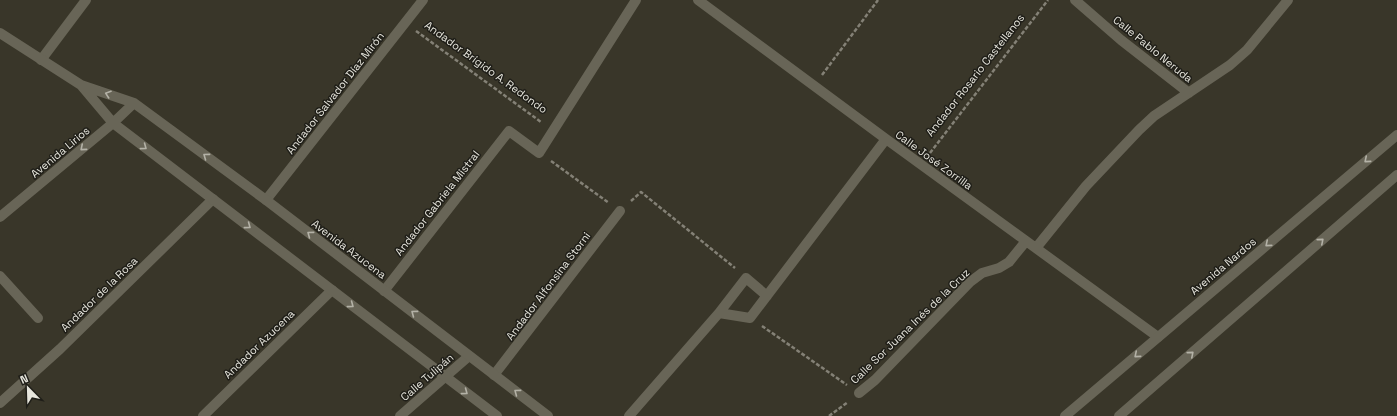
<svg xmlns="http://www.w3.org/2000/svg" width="1397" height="416" font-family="'Space Grotesk',sans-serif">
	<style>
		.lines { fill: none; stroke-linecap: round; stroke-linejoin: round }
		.path { stroke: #848176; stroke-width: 2.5; stroke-dasharray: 4 2; stroke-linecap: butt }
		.street { stroke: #686557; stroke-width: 10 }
		.secondary { stroke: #686557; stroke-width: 10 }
		.oneway { stroke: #b4b2a7 }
		.labels { text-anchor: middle; stroke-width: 3; stroke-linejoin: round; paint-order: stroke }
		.street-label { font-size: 11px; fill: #e7e6dd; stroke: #1f1e18 }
	</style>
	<rect width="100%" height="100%" fill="#393629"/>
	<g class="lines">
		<path class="path" d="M 416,31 L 541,122
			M 822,75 L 878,0
			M 930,153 L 1048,0
			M 551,161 L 609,203
			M 631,201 L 641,192 L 735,268
			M 762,326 L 847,385
			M 829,416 L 848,402"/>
		<path class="street" d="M 698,0 L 886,139 L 1158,337
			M 1075,0 L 1121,40 L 1189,93
			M 41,60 L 86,0
			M 266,200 L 423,0
			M 1036,248 L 1086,186 L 1139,130 L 1154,116 L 1230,65 L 1247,50 L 1288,0
			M 0,276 L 38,318
			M 384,291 L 509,131 L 539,153 L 636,0
			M 719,313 L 750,318 L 886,139
			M 494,375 L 620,211
			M 859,393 L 875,380 L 970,282 L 982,273 L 999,268 L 1009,262 L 1026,241
			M 0,403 L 60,349 L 213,199
			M 203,416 L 332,290
			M 400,416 L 469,356
			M 629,416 L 719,313 L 746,278 L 767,296"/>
		<path class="secondary" d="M 0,33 L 81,85 L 134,103 L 266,200 L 548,416
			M 81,85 L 113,123 L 497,416
			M 0,217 L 113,123 L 134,103
			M 1065,416 L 1397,135
			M 1119,416 L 1397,175"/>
	</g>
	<defs><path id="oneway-chevron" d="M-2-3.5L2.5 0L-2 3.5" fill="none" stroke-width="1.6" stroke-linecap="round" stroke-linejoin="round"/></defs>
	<g class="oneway">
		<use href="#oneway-chevron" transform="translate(108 94) rotate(-161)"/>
		<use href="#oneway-chevron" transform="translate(144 147) rotate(37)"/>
		<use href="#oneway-chevron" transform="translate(83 148) rotate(140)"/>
		<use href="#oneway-chevron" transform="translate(206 156) rotate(-144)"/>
		<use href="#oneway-chevron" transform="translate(1367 160) rotate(140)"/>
		<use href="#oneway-chevron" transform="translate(248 226) rotate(37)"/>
		<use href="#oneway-chevron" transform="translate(310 234) rotate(-143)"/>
		<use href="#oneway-chevron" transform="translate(1321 241) rotate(-41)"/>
		<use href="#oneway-chevron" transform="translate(1268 244) rotate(140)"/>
		<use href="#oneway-chevron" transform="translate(351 305) rotate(37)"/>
		<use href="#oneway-chevron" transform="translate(414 313) rotate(-143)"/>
		<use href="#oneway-chevron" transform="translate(1191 354) rotate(-41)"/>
		<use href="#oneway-chevron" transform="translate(1137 355) rotate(140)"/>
		<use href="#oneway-chevron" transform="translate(465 392) rotate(37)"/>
		<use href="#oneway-chevron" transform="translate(517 392) rotate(-143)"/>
	</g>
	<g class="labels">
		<g class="street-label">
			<text transform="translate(1153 49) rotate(39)" y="4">Calle Pablo Neruda</text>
			<text transform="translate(486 67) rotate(36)" y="4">Andador Brígido A. Redondo</text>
			<text transform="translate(975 75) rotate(-52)" y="4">Andador Rosario Castellanos</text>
			<text transform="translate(335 93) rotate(-52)" y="4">Andador Salvador Díaz Mirón</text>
			<text transform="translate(60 152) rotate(-40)" y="4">Avenida Lirios</text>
			<text transform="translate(934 160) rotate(36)" y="4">Calle José Zorrilla</text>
			<text transform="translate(437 203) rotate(-52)" y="4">Andador Gabriela Mistral</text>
			<text transform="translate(349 249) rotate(37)" y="4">Avenida Azucena</text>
			<text transform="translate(1223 266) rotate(-40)" y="4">Avenida Nardos</text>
			<text transform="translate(548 286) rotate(-53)" y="4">Andador Alfonsina Storni</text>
			<text transform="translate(99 294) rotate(-44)" y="4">Andador de la Rosa</text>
			<text transform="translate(910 326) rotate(-44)" y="4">Calle Sor Juana Inés de la Cruz</text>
			<text transform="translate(259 344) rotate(-44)" y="4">Andador Azucena</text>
			<text transform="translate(427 377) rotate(-41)" y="4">Calle Tulipán</text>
		</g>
	</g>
	<g transform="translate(28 388) rotate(337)" stroke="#1f1e18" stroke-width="3" paint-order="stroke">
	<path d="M0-3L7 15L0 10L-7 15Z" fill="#e7e6dd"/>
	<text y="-6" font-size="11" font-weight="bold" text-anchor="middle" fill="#e7e6dd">N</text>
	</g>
</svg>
